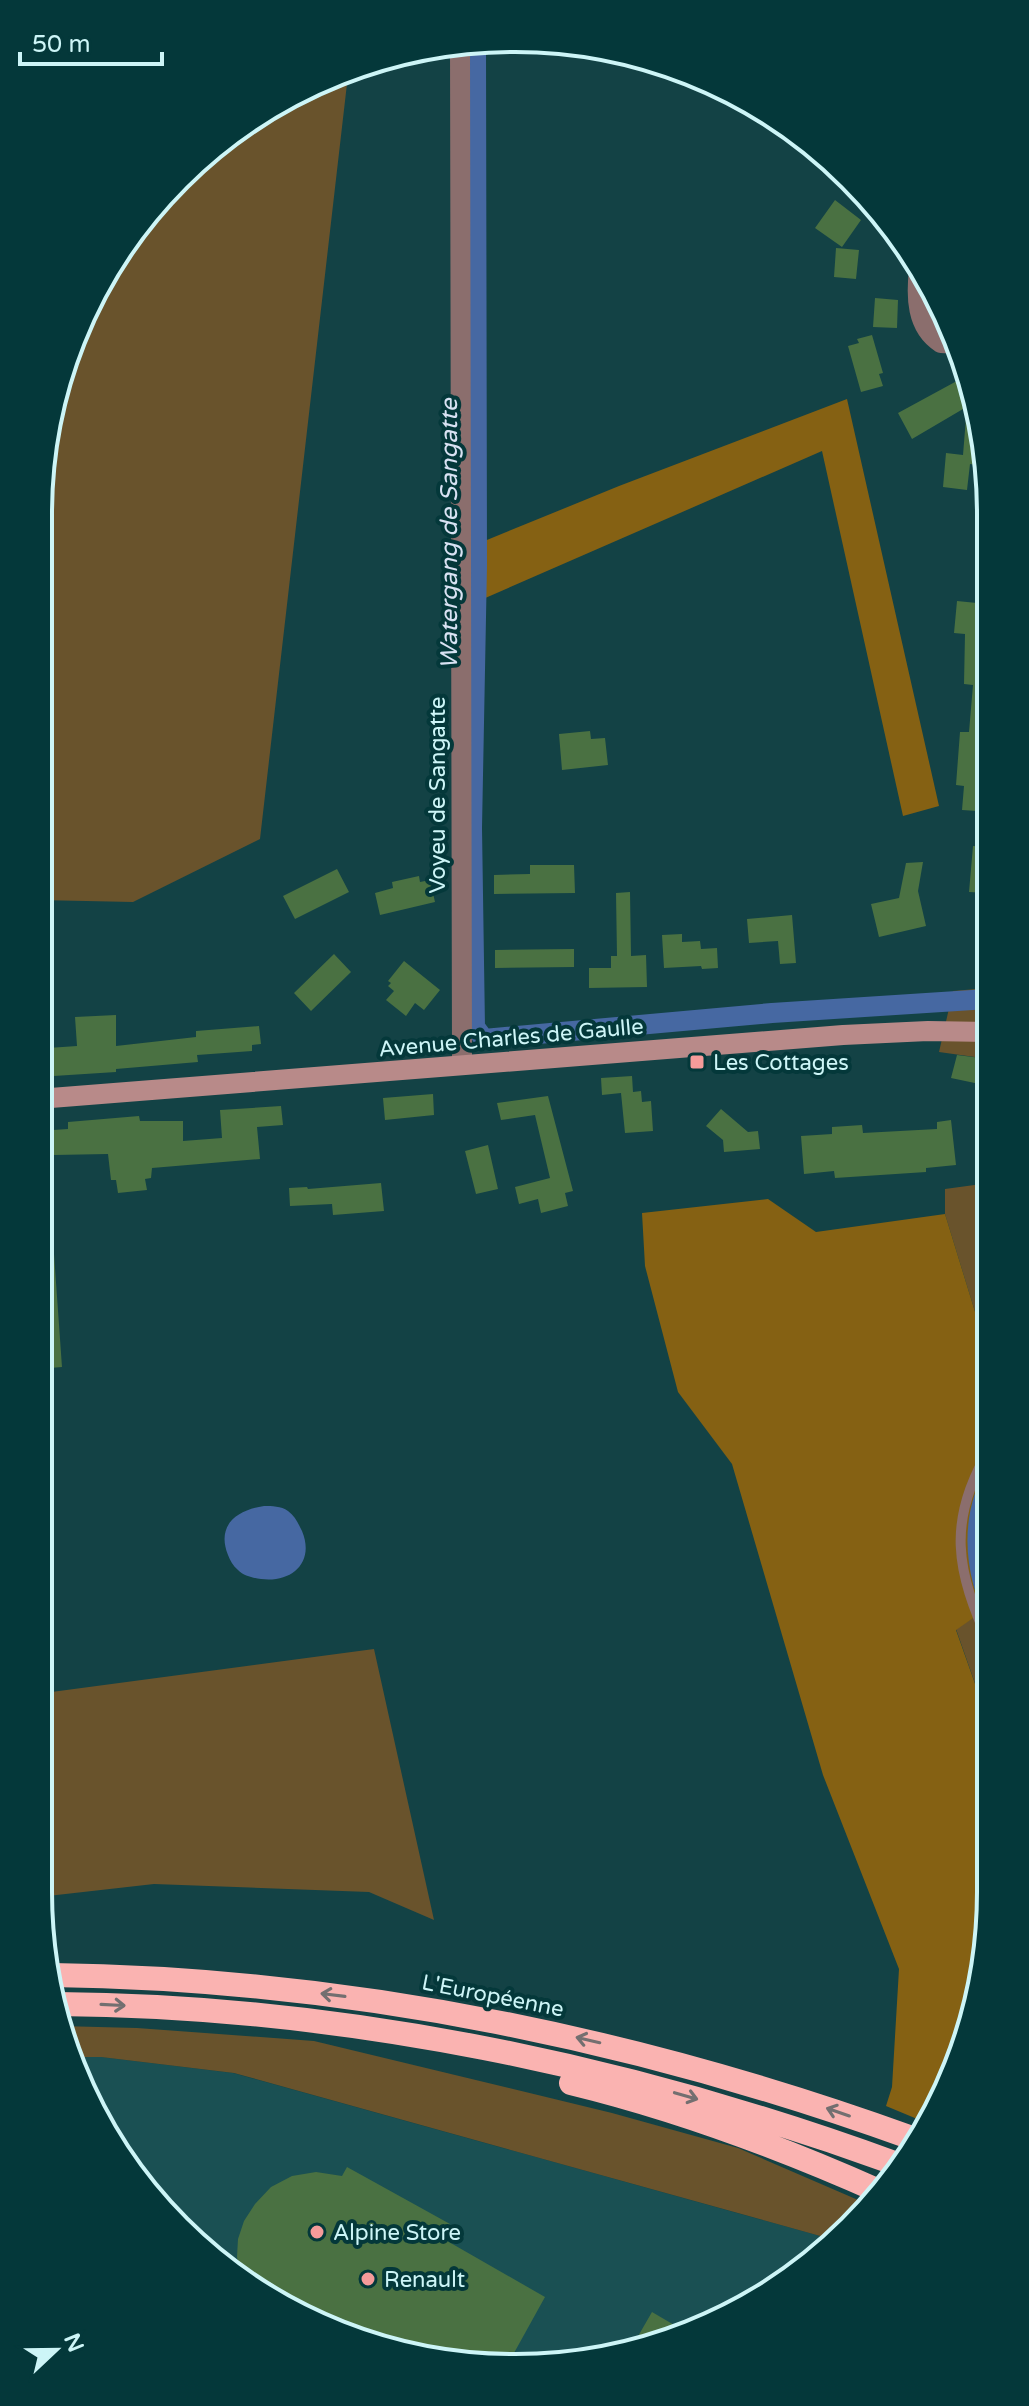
<svg xmlns="http://www.w3.org/2000/svg" width="1029" height="2406" font-family="'Varela Round',sans-serif">
	<style>
		.built { fill: #1a5053 }
		.green { fill: #69532c }
		.forest { fill: #856113 }
		.water { fill: #4668a2 }
		.lines { fill: none; stroke-linecap: round; stroke-linejoin: round }
		.canal { stroke: #4668a2; stroke-width: 20 }
		.building { fill: #4a7142 }
		.service { stroke: #8b6e6d; stroke-width: 10 }
		.minor { stroke: #8b6e6d; stroke-width: 20 }
		.secondary { stroke: #b88a89; stroke-width: 20 }
		.motorway { stroke: #fab3b1; stroke-width: 24 }
		.oneway { stroke: #736f70 }
		.poi-dot { fill: #f59b9a; stroke: #04383a; stroke-width: 3 }
		.labels { text-anchor: middle; stroke-width: 8; stroke-linejoin: round; paint-order: stroke }
		.street-label { font-size: 22px; fill: #cdf5f7; stroke: #04383a }
		.poi-label { font-size: 22px; fill: #cdf5f7; stroke: #04383a; text-anchor: start }
		.water-label { font-size: 24px; font-style: italic; fill: #d8e2f3; stroke: #04383a }
		.rim { fill: none; stroke: #cdf5f7; stroke-width: 4 }
	</style>
	<rect width="100%" height="100%" fill="#134245"/>
	<path class="built" d="M 70,2057 L 101,2057 L 233,2073 L 831,2239 L 752,2304 L 577,2364 L 422,2359 L 277,2304 L 156,2205 Z"/>
	<path class="green" d="M 348,75 L 260,839 L 133,902 L 38,900 L 38,514 L 63,361 L 157,200 L 304,87 Z
		M 988,988 L 989,1059 L 939,1052 L 953,991 Z
		M 989,1183 L 989,1315 L 976,1315 L 945,1214 L 945,1189 Z
		M 982,1612 L 990,1630 L 991,1729 L 956,1629 Z
		M 374,1649 L 434,1920 L 369,1892 L 154,1884 L 39,1897 L 38,1675 L 44,1693 Z
		M 60,2026 L 137,2028 L 314,2041 L 612,2113 L 738,2148 L 872,2206 L 831,2239 L 234,2073 L 101,2057 L 70,2057 L 63,2045 Z"/>
	<path class="forest" d="M 847,399 L 939,806 L 903,816 L 822,451 L 483,599 L 482,542 L 619,486 Z
		M 768,1199 L 816,1232 L 945,1214 L 976,1315 L 989,1315 L 990,1461 L 983,1472 L 973,1583 L 982,1612 L 956,1630 L 991,1729 L 991,1891 L 966,2045 L 922,2121 L 886,2106 L 892,2087 L 899,1969 L 823,1775 L 732,1464 L 678,1392 L 645,1266 L 642,1213 Z"/>
	<path class="water" d="M 990,1461 L 990,1630 C 963,1573 957,1516 990,1461 Z
		M 264,1506 C 272,1506 281,1506 288,1511 C 295,1516 298,1523 302,1531 C 315,1562 292,1583 261,1579 C 253,1578 244,1576 238,1570 C 233,1566 230,1560 228,1555 C 216,1525 237,1510 264,1506 Z"/>
	<g class="lines">
		<path class="canal" d="M 476,41 L 477,565 L 472,828 L 475,1027 L 484,1039 L 772,1013 L 988,999"/>
	</g>
	<path class="building" d="M 835,200 L 861,220 L 842,247 L 815,228 Z
		M 836,248 L 859,250 L 856,279 L 834,277 Z
		M 875,298 L 898,300 L 897,328 L 873,327 Z
		M 872,335 L 883,373 L 879,374 L 883,386 L 861,392 L 848,346 L 859,343 L 857,339 Z
		M 966,376 L 963,409 L 912,439 L 898,413 Z
		M 966,418 L 978,419 L 986,448 L 979,447 L 977,465 L 970,464 L 967,490 L 943,487 L 946,453 L 963,455 Z
		M 957,601 L 987,604 L 983,639 L 987,640 L 985,677 L 988,677 L 985,786 L 988,786 L 988,807 L 977,806 L 977,811 L 962,810 L 964,786 L 956,785 L 960,732 L 969,732 L 973,685 L 964,684 L 965,634 L 954,633 Z
		M 590,731 L 591,739 L 605,738 L 608,765 L 562,770 L 559,734 Z
		M 973,846 L 988,847 L 988,893 L 969,892 Z
		M 923,862 L 918,891 L 926,926 L 879,937 L 871,904 L 899,898 L 906,863 Z
		M 530,865 L 574,865 L 575,893 L 494,894 L 494,875 L 530,874 Z
		M 337,869 L 349,892 L 295,919 L 283,896 Z
		M 419,876 L 420,882 L 430,880 L 435,902 L 380,915 L 375,893 L 393,888 L 392,882 Z
		M 630,892 L 631,956 L 646,955 L 647,987 L 589,988 L 589,968 L 611,968 L 611,956 L 617,956 L 616,893 Z
		M 792,915 L 796,963 L 780,964 L 778,941 L 749,943 L 747,919 Z
		M 682,934 L 682,942 L 700,941 L 701,949 L 717,948 L 718,968 L 702,969 L 701,966 L 664,968 L 662,935 Z
		M 574,949 L 574,967 L 495,968 L 495,950 Z
		M 334,954 L 351,972 L 311,1011 L 294,993 Z
		M 404,961 L 440,990 L 424,1010 L 415,1003 L 406,1016 L 386,1000 L 394,991 L 388,986 L 391,983 L 388,981 Z
		M 38,992 L 53,992 L 52,1017 L 38,1018 Z
		M 116,1015 L 116,1046 L 196,1037 L 196,1031 L 259,1026 L 261,1044 L 252,1045 L 252,1051 L 197,1055 L 198,1062 L 116,1069 L 116,1072 L 38,1077 L 38,1055 L 48,1055 L 48,1048 L 77,1046 L 75,1017 Z
		M 957,1055 L 989,1059 L 989,1086 L 951,1078 Z
		M 632,1076 L 633,1092 L 641,1091 L 642,1102 L 651,1101 L 653,1131 L 625,1133 L 621,1093 L 602,1095 L 601,1078 Z
		M 433,1094 L 434,1115 L 385,1120 L 383,1098 Z
		M 548,1096 L 573,1191 L 565,1193 L 568,1206 L 541,1213 L 538,1199 L 519,1204 L 515,1187 L 550,1178 L 535,1115 L 501,1120 L 497,1103 Z
		M 281,1106 L 283,1125 L 257,1127 L 260,1159 L 152,1168 L 151,1178 L 145,1179 L 147,1190 L 118,1193 L 116,1180 L 111,1180 L 108,1154 L 54,1155 L 53,1130 L 68,1129 L 68,1122 L 139,1116 L 140,1121 L 183,1121 L 183,1141 L 222,1138 L 220,1110 Z
		M 721,1109 L 748,1132 L 758,1131 L 760,1149 L 724,1152 L 723,1140 L 706,1126 Z
		M 951,1120 L 956,1165 L 926,1168 L 926,1172 L 835,1178 L 834,1171 L 804,1174 L 801,1136 L 832,1134 L 832,1127 L 862,1125 L 863,1133 L 937,1129 L 937,1122 Z
		M 488,1145 L 498,1189 L 476,1194 L 465,1151 Z
		M 381,1183 L 384,1211 L 333,1215 L 332,1204 L 290,1206 L 289,1188 L 307,1187 L 308,1189 Z
		M 54,1254 L 62,1367 L 38,1369 L 38,1255 Z
		M 347,2167 L 450,2224 L 442,2238 L 545,2297 L 509,2362 L 422,2359 L 277,2304 L 240,2274 L 237,2257 L 238,2239 L 244,2221 L 255,2204 L 271,2187 L 292,2176 L 316,2172 L 342,2176 Z
		M 652,2312 L 681,2329 L 633,2345 Z"/>
	<g class="lines">
		<path class="service" d="M 990,1448 C 946,1521 956,1571 990,1645"/>
		<path class="minor" d="M 460,45 L 462,1065
			M 919,270 C 916,296 916,327 941,343 L 958,344"/>
		<path class="secondary" d="M 38,1099 L 843,1035 L 928,1031 L 989,1032"/>
		<path class="motorway" d="M 52,1975 C 347,1979 635,2038 912,2138
			M 57,2004 C 343,2006 629,2066 897,2164
			M 571,2083 C 678,2109 780,2147 881,2192"/>
	</g>
	<defs><path id="oneway-shaft" d="M-6 0H5M1.5-3L5.5 0L1.5 3" fill="none" stroke-width="1.6" stroke-linecap="round" stroke-linejoin="round" transform="scale(2)"/></defs>
	<g class="oneway">
		<use href="#oneway-shaft" transform="translate(333 1995) rotate(-173)"/>
		<use href="#oneway-shaft" transform="translate(113 2005) rotate(3)"/>
		<use href="#oneway-shaft" transform="translate(588 2040) rotate(-167)"/>
		<use href="#oneway-shaft" transform="translate(686 2096) rotate(16)"/>
		<use href="#oneway-shaft" transform="translate(838 2112) rotate(-161)"/>
	</g>
	<g class="poi-dot">
		<rect x="689" y="1054" width="16" height="16" rx="4"/>
		<circle cx="317" cy="2232" r="8"/>
		<circle cx="368" cy="2279" r="8"/>
	</g>
	<g class="labels">
		<g class="street-label">
			<text transform="translate(437 795) rotate(-90)" y="8">Voyeu de Sangatte</text>
			<text transform="translate(511 1037) rotate(-5)" y="8">Avenue Charles de Gaulle</text>
			<text transform="translate(493 1995) rotate(11)" y="8">L'Européenne</text>
		</g>
		<g class="poi-label">
			<text x="713" y="1070">Les Cottages</text>
			<text x="333" y="2240">Alpine Store</text>
			<text x="384" y="2287">Renault</text>
		</g>
		<g class="water-label">
			<text transform="translate(449 534) rotate(-90)" y="8">Watergang de Sangatte</text>
		</g>
	</g>
	<path d="M0 0H1029V2406H0ZM514 52H515A462 462 0 0 1 977 514V1892A462 462 0 0 1 515 2354H514A462 462 0 0 1 52 1892V514A462 462 0 0 1 514 52Z" fill="#04383a" fill-rule="evenodd"/>
	<path class="rim" d="M514 52H515A462 462 0 0 1 977 514V1892A462 462 0 0 1 515 2354H514A462 462 0 0 1 52 1892V514A462 462 0 0 1 514 52Z"/>
	<g transform="translate(56 2350) rotate(68)" stroke="#04383a" stroke-width="6" paint-order="stroke">
	<path d="M0-6L14 30L0 20L-14 30Z" fill="#cdf5f7"/>
	<text y="-12" font-size="22" font-weight="bold" text-anchor="middle" fill="#cdf5f7">N</text>
	</g>
	<path d="M20 52v12h142v-12" fill="none" stroke="#cdf5f7" stroke-width="4"/>
	<text x="32" y="52" font-size="24" fill="#cdf5f7" stroke="#04383a" stroke-width="6" paint-order="stroke">50 m</text>
</svg>
